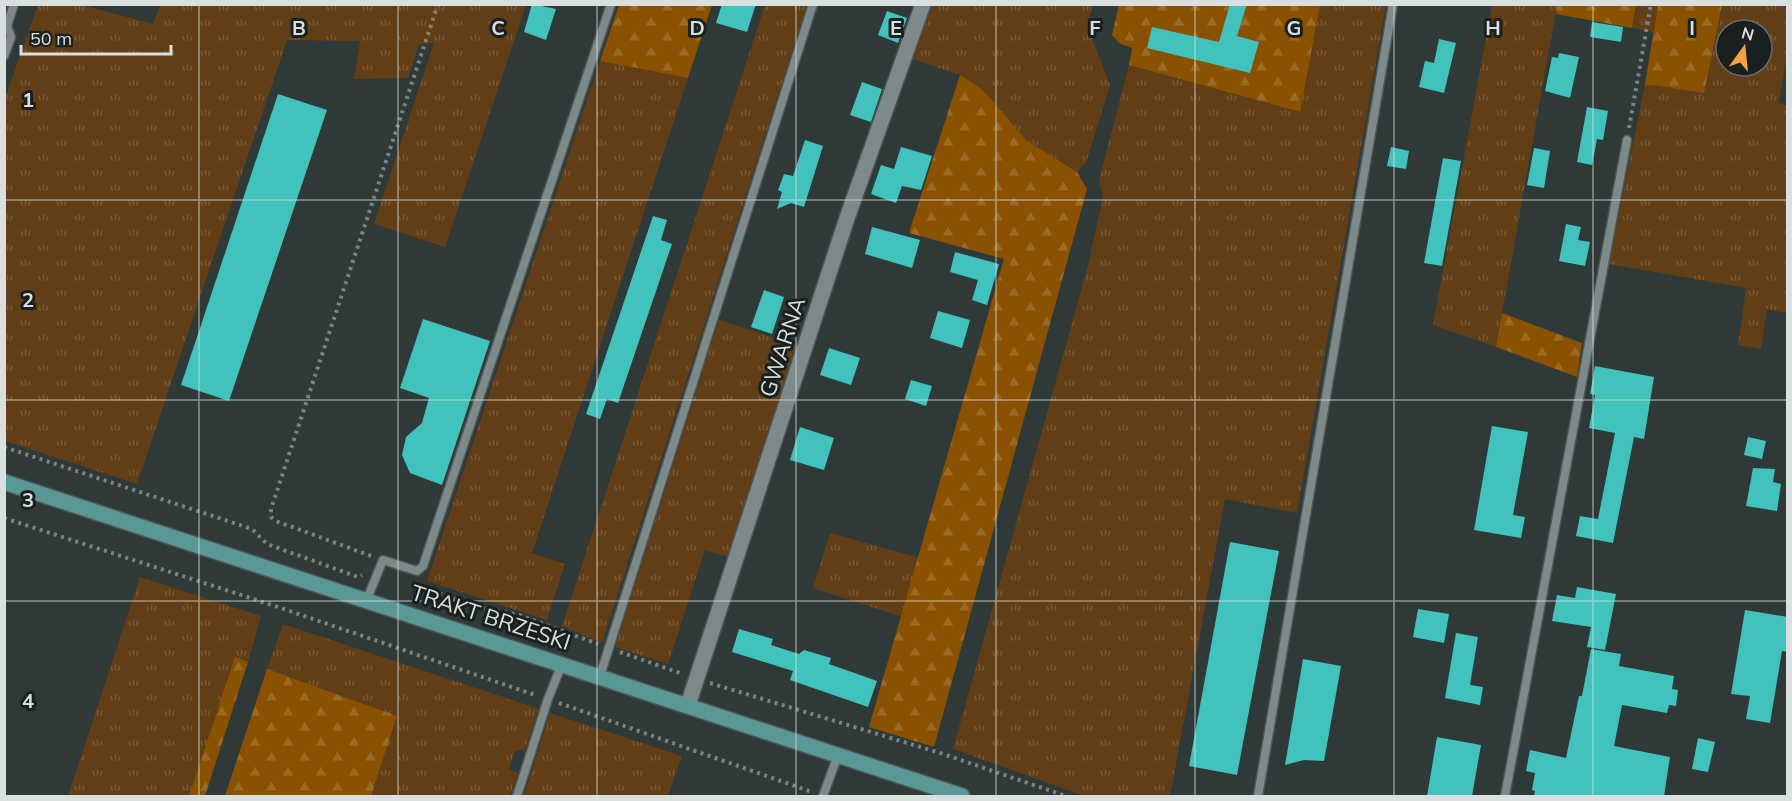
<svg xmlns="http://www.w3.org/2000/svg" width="1792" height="801" font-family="Mulish,sans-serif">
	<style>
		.grass { fill: url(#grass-tufts); fill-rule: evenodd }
		.forest { fill: url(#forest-firs) }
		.building { fill: #41c2bd }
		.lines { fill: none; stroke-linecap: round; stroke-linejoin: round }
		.lane-casing { stroke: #4d5655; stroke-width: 11 }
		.street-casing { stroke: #4d5655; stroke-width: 18 }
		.primary-casing { stroke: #4d5655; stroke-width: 18 }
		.path { stroke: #7b8483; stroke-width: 4; stroke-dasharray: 3 4.5; stroke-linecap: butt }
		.lane { stroke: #7e8a89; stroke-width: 8 }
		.street { stroke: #7e8a89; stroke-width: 15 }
		.primary { stroke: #599895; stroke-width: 15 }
		.grid { fill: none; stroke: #d9e0df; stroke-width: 1.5; stroke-opacity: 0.55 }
		.labels { text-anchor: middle; stroke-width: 6; stroke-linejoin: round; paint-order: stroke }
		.street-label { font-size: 22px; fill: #d9e0df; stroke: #1a1f1f }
		.grid-label { font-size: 20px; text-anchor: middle; font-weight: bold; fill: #d9e0df; stroke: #1a1f1f; stroke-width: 6; stroke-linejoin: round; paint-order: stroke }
	</style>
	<defs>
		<pattern id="grass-tufts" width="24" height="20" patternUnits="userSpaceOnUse" patternTransform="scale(1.5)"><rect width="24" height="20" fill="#613e15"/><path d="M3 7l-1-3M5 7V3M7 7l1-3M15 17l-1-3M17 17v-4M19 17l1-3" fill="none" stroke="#775a37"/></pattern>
		<pattern id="forest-firs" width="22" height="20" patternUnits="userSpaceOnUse" patternTransform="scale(1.5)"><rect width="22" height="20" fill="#8a5200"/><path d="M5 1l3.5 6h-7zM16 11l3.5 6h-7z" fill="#9a6b25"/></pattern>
	</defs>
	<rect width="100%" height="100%" fill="#2e3938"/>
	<path class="grass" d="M 293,4 L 526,5 L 445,247 L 374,224 L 434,43 L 419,44 L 408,78 L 354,79 L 360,41 L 287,40 L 137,484 L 5,441 L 5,98 L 38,5 L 82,5 L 153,24 L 160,5 Z
		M 765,5 L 807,5 L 602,643 L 562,626 Z
		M 928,5 L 1092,5 L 1088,28 L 1110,85 L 1086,163 L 1077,172 L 1026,140 L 982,90 L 960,75 L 910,58 Z
		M 1320,5 L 1386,5 L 1297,513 L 1225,499 L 1170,796 L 1084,796 L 953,749 L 1088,266 L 1103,197 L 1099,180 L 1129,65 L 1299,112 Z
		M 1492,5 L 1557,5 L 1496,347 L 1433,325 Z
		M 1636,5 L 1658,5 L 1653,32 L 1632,28 Z
		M 1722,5 L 1787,5 L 1787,55 L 1779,103 L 1788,105 L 1787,313 L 1767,309 L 1761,349 L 1738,345 L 1746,288 L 1609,264 L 1645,84 L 1704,93 ZM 1726,30 L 1762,30 L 1762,66 L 1726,66 Z
		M 600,61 L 688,78 L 532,553 L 565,564 L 547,620 L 427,581 Z
		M 719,320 L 801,347 L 731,558 L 705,550 L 668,664 L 615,647 Z
		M 830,533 L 920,558 L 903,617 L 813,588 Z
		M 140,577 L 261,616 L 248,662 L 235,658 L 189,796 L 68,796 Z
		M 283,624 L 539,709 L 525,749 L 514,752 L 509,769 L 518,773 L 510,796 L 371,796 L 397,716 L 267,669 Z
		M 550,713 L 682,756 L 668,796 L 524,796 Z"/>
	<path class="forest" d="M 619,5 L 712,5 L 688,78 L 600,61 Z
		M 1119,5 L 1320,5 L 1300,112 L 1129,65 L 1132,48 L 1119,43 L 1112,35 Z
		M 1557,5 L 1636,5 L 1632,28 L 1556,14 Z
		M 1658,5 L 1722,5 L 1704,93 L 1645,84 Z
		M 960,75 L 983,90 L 1026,140 L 1077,172 L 1087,189 L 934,747 L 869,727 L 1004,259 L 909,233 Z
		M 1502,313 L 1582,343 L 1577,377 L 1496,347 Z
		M 235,657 L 248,662 L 205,796 L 189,796 Z
		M 267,669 L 397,716 L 371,796 L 225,796 Z"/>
	<path class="building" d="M 532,4 L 556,9 L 546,40 L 524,32 Z
		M 722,4 L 756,4 L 747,32 L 716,23 Z
		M 1230,4 L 1247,4 L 1237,36 L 1259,42 L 1250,73 L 1147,48 L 1152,27 L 1219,42 Z
		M 887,11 L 907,18 L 898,43 L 878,35 Z
		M 1592,22 L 1623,27 L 1621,42 L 1590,37 Z
		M 1439,39 L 1456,43 L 1444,93 L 1419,87 L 1425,61 L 1434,63 Z
		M 1559,53 L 1579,57 L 1570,98 L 1545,91 L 1552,57 L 1558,58 Z
		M 862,82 L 882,89 L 871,122 L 850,115 Z
		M 278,94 L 327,110 L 229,401 L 181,385 Z
		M 1587,107 L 1608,111 L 1603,140 L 1597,139 L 1592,165 L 1577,162 Z
		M 805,140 L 823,146 L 804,207 L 791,203 L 777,209 L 782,192 L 778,190 L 784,174 L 793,176 Z
		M 901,147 L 932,156 L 921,190 L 902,186 L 896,203 L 871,194 L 881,165 L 894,169 Z
		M 1391,147 L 1409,151 L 1406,169 L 1387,166 Z
		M 1534,148 L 1550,151 L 1544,188 L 1527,185 Z
		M 1443,158 L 1461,161 L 1442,266 L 1424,263 Z
		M 653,216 L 667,220 L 661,240 L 672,244 L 618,403 L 607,399 L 600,419 L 586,414 Z
		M 1566,224 L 1581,227 L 1578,240 L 1590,242 L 1585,266 L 1559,261 Z
		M 872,227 L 920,240 L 912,268 L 865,254 Z
		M 955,252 L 999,264 L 987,305 L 972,300 L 978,280 L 950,272 Z
		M 764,290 L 784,297 L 772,334 L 751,327 Z
		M 938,311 L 970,320 L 962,348 L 930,338 Z
		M 423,319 L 490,341 L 442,485 L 410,473 L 402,455 L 406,437 L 422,423 L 429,398 L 400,388 Z
		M 829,348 L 860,358 L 851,385 L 820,375 Z
		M 1595,366 L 1654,377 L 1644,439 L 1634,437 L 1613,543 L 1576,536 L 1580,516 L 1598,519 L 1615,433 L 1589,428 L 1595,395 L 1590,394 Z
		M 911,380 L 932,386 L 926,406 L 905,399 Z
		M 1492,426 L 1528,432 L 1513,515 L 1525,517 L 1521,538 L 1474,530 Z
		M 800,427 L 834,438 L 824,470 L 790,460 Z
		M 1748,437 L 1766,441 L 1762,459 L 1744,455 Z
		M 1753,468 L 1775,469 L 1773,482 L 1781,484 L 1777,511 L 1746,506 Z
		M 1230,542 L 1279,551 L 1237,775 L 1189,766 Z
		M 1577,587 L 1616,594 L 1605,650 L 1587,647 L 1591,627 L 1552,621 L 1557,595 L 1575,598 Z
		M 1418,609 L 1449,614 L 1444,643 L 1413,637 Z
		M 1745,610 L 1788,617 L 1788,652 L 1782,651 L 1770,723 L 1746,719 L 1750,696 L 1731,694 Z
		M 739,629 L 773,639 L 771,645 L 799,654 L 804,650 L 831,658 L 829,664 L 877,681 L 868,707 L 790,680 L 793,671 L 732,652 Z
		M 1456,633 L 1478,637 L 1470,685 L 1483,687 L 1480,705 L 1445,698 Z
		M 1591,649 L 1621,654 L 1619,666 L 1674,676 L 1672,689 L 1678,690 L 1676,706 L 1669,705 L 1667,713 L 1622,705 L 1614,746 L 1670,757 L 1664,796 L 1534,796 L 1535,791 L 1532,790 L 1535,773 L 1526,771 L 1530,750 L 1566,758 L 1579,696 L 1582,696 Z
		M 1303,659 L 1341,666 L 1324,761 L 1304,760 L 1285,765 Z
		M 1437,737 L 1481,745 L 1472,796 L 1427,796 Z
		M 1698,738 L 1715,742 L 1708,772 L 1692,769 Z"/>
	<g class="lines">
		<defs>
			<path id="lane" d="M 4,56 L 11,37 L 7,26 L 14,4
				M 367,599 L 383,560 L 417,571 L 423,566 L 611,4
				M 600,676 L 813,4
				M 517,796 L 548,699 L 562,664
				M 823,796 L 838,755
				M 1258,796 L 1393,4
				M 1505,796 L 1627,140"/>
			<path id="street" d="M 688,705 L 847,218 L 923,4"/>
			<path id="primary" d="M 4,482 L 962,796"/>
		</defs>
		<use href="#lane" class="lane-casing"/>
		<use href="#street" class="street-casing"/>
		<use href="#primary" class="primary-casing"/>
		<path class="path" d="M 1629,128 L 1651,4
			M 4,447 L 252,529 L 267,544 L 358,577 L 362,575
			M 4,518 L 278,607 L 535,695
			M 371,556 L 276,521 L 271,517 L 271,509 L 438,4
			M 418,586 L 471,605 L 519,615 L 598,644
			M 620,652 L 680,673
			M 710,683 L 940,753 L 1066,796
			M 559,703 L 812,792"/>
		<use href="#lane" class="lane"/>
		<use href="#street" class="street"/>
		<use href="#primary" class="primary"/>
	</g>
	<path class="grid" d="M 199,4 L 199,796M 398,4 L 398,796M 597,4 L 597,796M 796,4 L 796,796M 996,4 L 996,796M 1195,4 L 1195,796M 1394,4 L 1394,796M 1593,4 L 1593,796M 4,200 L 1788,200M 4,400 L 1788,400M 4,601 L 1788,601"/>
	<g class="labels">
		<g class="street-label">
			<text transform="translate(782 347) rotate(-72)" y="8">GWARNA</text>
			<text transform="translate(491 617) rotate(18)" y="8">TRAKT BRZESKI</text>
		</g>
	</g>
	<g class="grid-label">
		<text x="299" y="35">B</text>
		<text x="498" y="35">C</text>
		<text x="697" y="35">D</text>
		<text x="896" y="35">E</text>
		<text x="1095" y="35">F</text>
		<text x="1294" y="35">G</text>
		<text x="1493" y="35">H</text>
		<text x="1692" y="35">I</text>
		<text x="28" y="107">1</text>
		<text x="28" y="307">2</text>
		<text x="28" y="507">3</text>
		<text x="28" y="708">4</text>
	</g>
	<rect width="1792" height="801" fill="none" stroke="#d9e0df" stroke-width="12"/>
	<g transform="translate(1744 48) rotate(15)"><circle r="28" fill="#1a1f1f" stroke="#666c6c" stroke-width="1.5"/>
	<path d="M0-4.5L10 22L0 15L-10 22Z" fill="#f4a344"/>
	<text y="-9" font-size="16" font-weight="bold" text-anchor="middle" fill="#d9e0df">N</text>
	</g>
	<path d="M21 45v9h150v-9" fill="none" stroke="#d9e0df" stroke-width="3"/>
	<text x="30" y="45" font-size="18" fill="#d9e0df" stroke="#1a1f1f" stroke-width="4.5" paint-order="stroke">50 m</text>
</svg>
